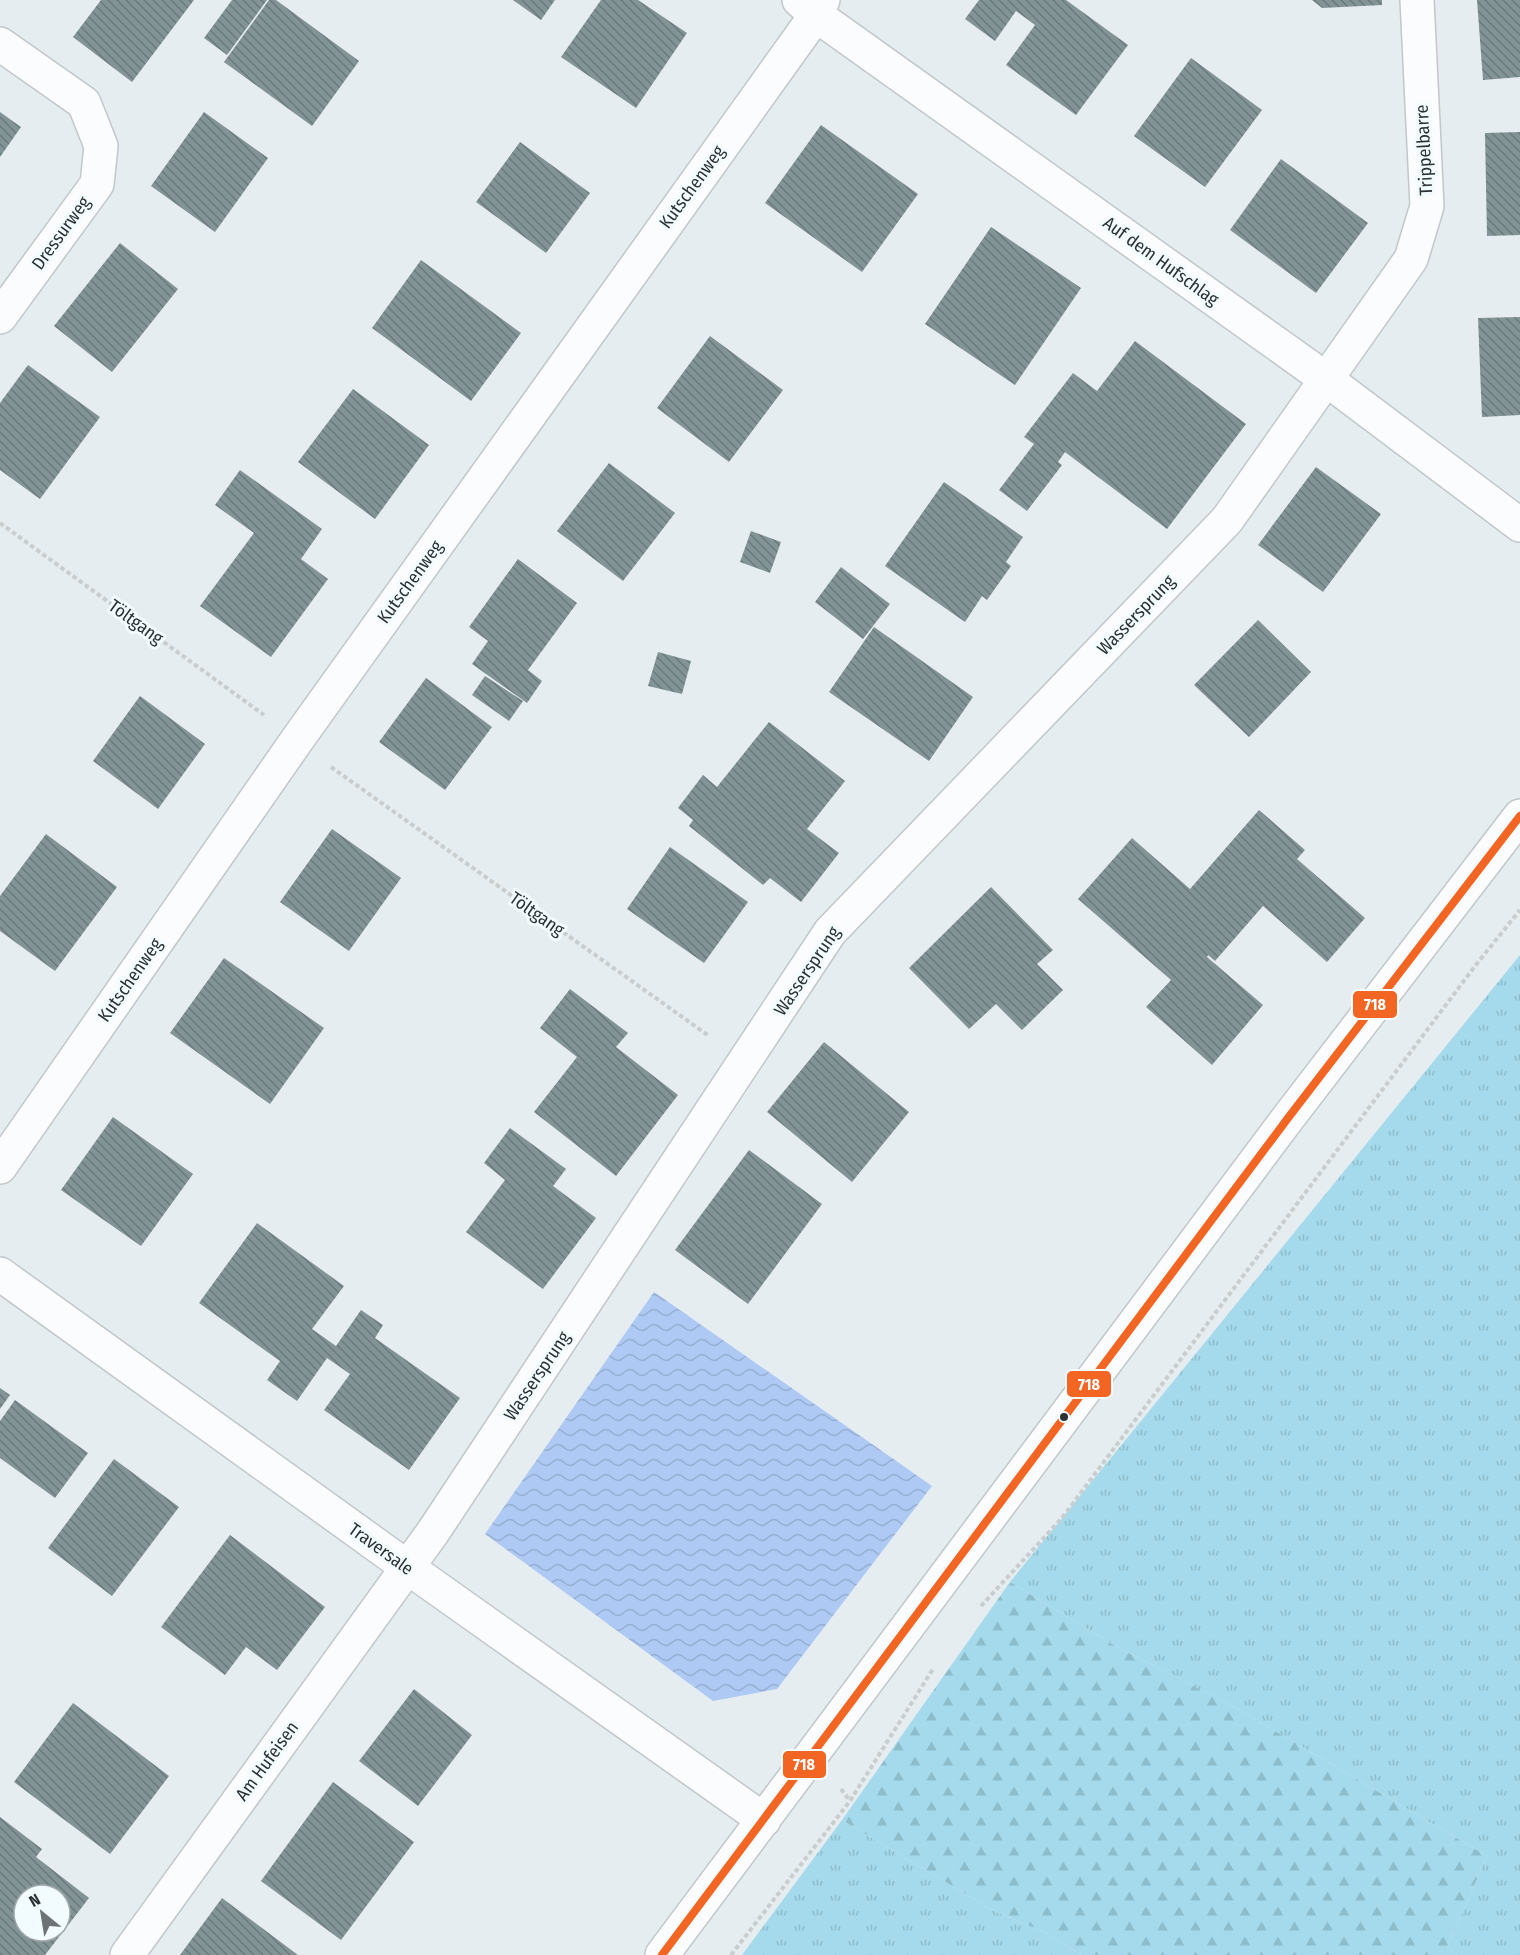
<svg xmlns="http://www.w3.org/2000/svg" width="1520" height="1955" font-family="'Fira Sans Condensed',sans-serif">
	<style>
		.grass { fill: url(#grass-tufts) }
		.forest { fill: url(#forest-firs) }
		.water { fill: url(#water-waves) }
		.building { fill: url(#building-back-hatch); fill-rule: evenodd }
		.lines { fill: none; stroke-linecap: round; stroke-linejoin: round }
		.minor-casing { stroke: #c1c7ca; stroke-width: 36 }
		.path { stroke: #cacdcd; stroke-width: 4; stroke-dasharray: 4.5 3; stroke-linecap: butt }
		.minor { stroke: #fbfcfd; stroke-width: 33 }
		.bus-1-casing { stroke: #f2fbfe; stroke-width: 12 }
		.bus-1 { stroke: #f26522; stroke-width: 8 }
		.bus-dot { fill: #2c3133; stroke: #f2fbfe; stroke-width: 2 }
		.labels { text-anchor: middle; stroke-width: 6; stroke-linejoin: round; paint-order: stroke }
		.street-label { font-size: 18px; fill: #2c3133; stroke: #f2fbfe }
		.line-badge { stroke: #f2fbfe; stroke-width: 2 }
		.badge-label { font-size: 16px; text-anchor: middle; font-weight: bold; fill: #fff }
	</style>
	<defs>
		<pattern id="grass-tufts" width="24" height="20" patternUnits="userSpaceOnUse" patternTransform="scale(1.5)"><rect width="24" height="20" fill="#a4daec"/><path d="M3 7l-1-3M5 7V3M7 7l1-3M15 17l-1-3M17 17v-4M19 17l1-3" fill="none" stroke="#8dbccb"/></pattern>
		<pattern id="forest-firs" width="22" height="20" patternUnits="userSpaceOnUse" patternTransform="scale(1.5)"><rect width="22" height="20" fill="#a4daec"/><path d="M5 1l3.5 6h-7zM16 11l3.5 6h-7z" fill="#8dbccb"/></pattern>
		<pattern id="water-waves" width="16" height="10" patternUnits="userSpaceOnUse" patternTransform="scale(1.5)"><rect width="16" height="10" fill="#aecaf4"/><path d="M0 5q4-4 8 0t8 0" fill="none" stroke="#96aed2"/></pattern>
		<pattern id="building-back-hatch" width="6" height="6" patternUnits="userSpaceOnUse" patternTransform="scale(1.5)"><rect width="6" height="6" fill="#839497"/><path d="M-1 5l2 2M0 0l6 6M5-1l2 2" fill="none" stroke="#6b797c"/></pattern>
	</defs>
	<rect width="100%" height="100%" fill="#e5edf0"/>
	<path class="grass" d="M 1520,955 L 1520,1955 L 1457,1955 L 1447,1948 L 1487,1856 L 1231,1705 L 1117,1647 L 1010,1582 Z
		M 842,1820 L 994,1911 L 1044,1932 L 1081,1955 L 742,1955 Z"/>
	<path class="forest" d="M 1010,1582 L 1117,1647 L 1231,1705 L 1487,1856 L 1447,1948 L 1457,1955 L 1081,1955 L 1044,1932 L 994,1911 L 842,1820 Z"/>
	<path class="water" d="M 654,1292 L 932,1486 L 777,1689 L 713,1701 L 485,1534 Z"/>
	<path class="building" d="M 101,0 L 194,0 L 132,82 L 73,37 Z
		M 232,0 L 267,0 L 227,55 L 204,38 Z
		M 269,0 L 276,0 L 359,61 L 312,126 L 224,62 Z
		M 513,0 L 555,0 L 541,20 Z
		M 601,0 L 638,0 L 687,33 L 636,108 L 561,57 Z
		M 979,0 L 1066,0 L 1128,45 L 1076,115 L 1006,65 L 1035,25 L 1016,11 L 995,41 L 965,19 Z
		M 1312,0 L 1382,0 L 1382,5 L 1322,8 Z
		M 1477,0 L 1520,0 L 1520,77 L 1483,80 Z
		M 1191,58 L 1262,110 L 1205,187 L 1134,136 Z
		M 0,112 L 21,127 L 0,157 Z
		M 204,112 L 268,158 L 215,232 L 151,186 Z
		M 821,125 L 918,194 L 862,272 L 765,203 Z
		M 1520,132 L 1520,235 L 1487,236 L 1485,133 Z
		M 520,142 L 590,193 L 546,253 L 476,202 Z
		M 1281,159 L 1368,223 L 1316,293 L 1230,230 Z
		M 991,227 L 1081,288 L 1015,385 L 925,324 Z
		M 120,243 L 178,289 L 112,372 L 54,326 Z
		M 421,260 L 521,333 L 471,401 L 372,328 Z
		M 1520,317 L 1520,415 L 1482,417 L 1478,318 Z
		M 710,336 L 783,390 L 729,462 L 657,408 Z
		M 1135,341 L 1246,424 L 1167,529 L 1065,452 L 1058,462 L 1062,465 L 1027,511 L 999,490 L 1034,444 L 1024,437 L 1073,373 L 1097,391 Z
		M 28,365 L 100,417 L 40,499 L 0,470 L 0,403 Z
		M 353,389 L 429,445 L 375,519 L 298,462 Z
		M 609,463 L 675,513 L 623,581 L 557,531 Z
		M 1316,467 L 1381,514 L 1323,592 L 1258,545 Z
		M 240,470 L 322,529 L 301,559 L 328,579 L 271,657 L 200,606 L 254,533 L 215,505 Z
		M 944,482 L 1023,537 L 1006,562 L 1011,566 L 987,600 L 982,596 L 965,622 L 885,566 Z
		M 751,531 L 781,542 L 770,573 L 740,562 Z
		M 518,559 L 577,603 L 528,670 L 542,681 L 527,703 L 472,664 L 488,641 L 469,627 Z
		M 841,567 L 890,604 L 863,639 L 815,602 Z
		M 1258,620 L 1311,672 L 1249,737 L 1194,685 Z
		M 874,627 L 973,697 L 929,761 L 829,692 Z
		M 658,652 L 691,661 L 682,694 L 648,686 Z
		M 485,676 L 523,701 L 509,721 L 472,695 Z
		M 426,678 L 492,727 L 445,790 L 379,742 Z
		M 140,696 L 205,744 L 158,809 L 93,761 Z
		M 769,722 L 845,781 L 807,829 L 839,853 L 801,902 L 770,878 L 763,885 L 689,826 L 693,820 L 678,808 L 703,775 L 717,787 Z
		M 1259,810 L 1305,850 L 1297,859 L 1365,918 L 1327,962 L 1263,906 L 1215,961 L 1208,955 L 1207,957 L 1263,1005 L 1212,1065 L 1146,1007 L 1171,980 L 1078,899 L 1132,838 L 1190,889 Z
		M 332,829 L 401,878 L 349,951 L 280,902 Z
		M 46,834 L 117,887 L 55,971 L 0,931 L 0,896 Z
		M 670,847 L 748,902 L 704,963 L 627,909 Z
		M 991,887 L 1053,950 L 1037,964 L 1063,990 L 1022,1030 L 996,1004 L 969,1029 L 909,968 Z
		M 224,958 L 324,1028 L 270,1104 L 170,1033 Z
		M 570,989 L 628,1033 L 616,1047 L 678,1095 L 616,1176 L 534,1112 L 577,1057 L 540,1028 Z
		M 824,1042 L 909,1112 L 852,1182 L 767,1112 Z
		M 113,1117 L 193,1174 L 141,1246 L 61,1190 Z
		M 510,1128 L 566,1169 L 553,1186 L 596,1218 L 543,1289 L 466,1232 L 505,1180 L 484,1163 Z
		M 749,1150 L 822,1204 L 748,1304 L 675,1250 Z
		M 257,1223 L 344,1286 L 312,1329 L 336,1346 L 361,1310 L 383,1325 L 375,1338 L 460,1398 L 409,1470 L 324,1410 L 350,1374 L 327,1358 L 297,1401 L 267,1380 L 280,1361 L 199,1303 Z
		M 0,1388 L 10,1395 L 0,1409 Z
		M 15,1400 L 88,1453 L 55,1498 L 0,1458 L 0,1421 Z
		M 114,1459 L 179,1507 L 112,1596 L 48,1548 Z
		M 230,1535 L 325,1607 L 277,1670 L 246,1647 L 225,1675 L 161,1627 Z
		M 414,1689 L 472,1735 L 418,1806 L 359,1761 Z
		M 73,1703 L 169,1776 L 110,1854 L 14,1782 Z
		M 333,1782 L 414,1842 L 341,1940 L 261,1881 Z
		M 0,1817 L 42,1849 L 36,1857 L 89,1898 L 45,1955 L 0,1955 ZM 24,1895 L 60,1895 L 60,1931 L 24,1931 Z
		M 222,1898 L 298,1955 L 180,1955 Z"/>
	<g class="lines">
		<defs>
			<path id="minor" d="M 799,0 L 816,15 L 1326,379 L 1520,525
				M 0,44 L 84,103 L 101,146 L 97,184 L 0,317
				M 0,1167 L 297,740 L 816,15 L 823,0
				M 0,1274 L 407,1567 L 764,1820
				M 127,1955 L 433,1532 L 830,932 L 1227,520 L 1411,259 L 1427,206 L 1417,0
				M 662,1955 L 1288,1118 L 1520,816"/>
		</defs>
		<use href="#minor" class="minor-casing"/>
		<path class="path" d="M 0,523 L 264,715
			M 331,767 L 709,1036
			M 981,1606 L 1062,1518 L 1475,966 L 1520,910
			M 841,1789 L 850,1801
			M 731,1955 L 850,1801 L 933,1669"/>
		<use href="#minor" class="minor"/>
		<defs>
			<path id="bus-1" d="M 662,1955 L 1288,1118 L 1520,816"/>
		</defs>
		<use href="#bus-1" class="bus-1-casing"/>
		<use href="#bus-1" class="bus-1"/>
	</g>
	<circle class="bus-dot" cx="1064" cy="1417" r="5"/>
	<g class="labels">
		<g class="street-label">
			<text transform="translate(1424 150) rotate(-93)" y="6">Trippelbarre</text>
			<text transform="translate(692 187) rotate(-54)" y="6">Kutschenweg</text>
			<text transform="translate(61 233) rotate(-54)" y="6">Dressurweg</text>
			<text transform="translate(1161 261) rotate(36)" y="6">Auf dem Hufschlag</text>
			<text transform="translate(410 582) rotate(-54)" y="6">Kutschenweg</text>
			<text transform="translate(1136 615) rotate(-46)" y="6">Wassersprung</text>
			<text transform="translate(136 622) rotate(36)" y="6">Töltgang</text>
			<text transform="translate(537 914) rotate(35)" y="6">Töltgang</text>
			<text transform="translate(807 971) rotate(-56)" y="6">Wassersprung</text>
			<text transform="translate(130 980) rotate(-55)" y="6">Kutschenweg</text>
			<text transform="translate(537 1376) rotate(-56)" y="6">Wassersprung</text>
			<text transform="translate(381 1549) rotate(36)" y="6">Traversale</text>
			<text transform="translate(267 1761) rotate(-54)" y="6">Am Hufeisen</text>
		</g>
	</g>
	<g class="line-badge">
		<rect x="1352" y="990" width="46" height="29" rx="6" fill="#f26522"/>
		<rect x="1066" y="1370" width="46" height="28" rx="6" fill="#f26522"/>
		<rect x="782" y="1750" width="45" height="29" rx="6" fill="#f26522"/>
	</g>
	<g class="badge-label">
		<text x="1375" y="1010">718</text>
		<text x="1089" y="1390">718</text>
		<text x="804" y="1770">718</text>
	</g>
	<g transform="translate(42 1913) rotate(330)"><circle r="28" fill="#f2fbfe" stroke="#a3aaad" stroke-width="1.5"/>
	<path d="M0-4.5L10 22L0 15L-10 22Z" fill="#6d7375"/>
	<text y="-9" font-size="16" font-weight="bold" text-anchor="middle" fill="#2c3133">N</text>
	</g>
</svg>
